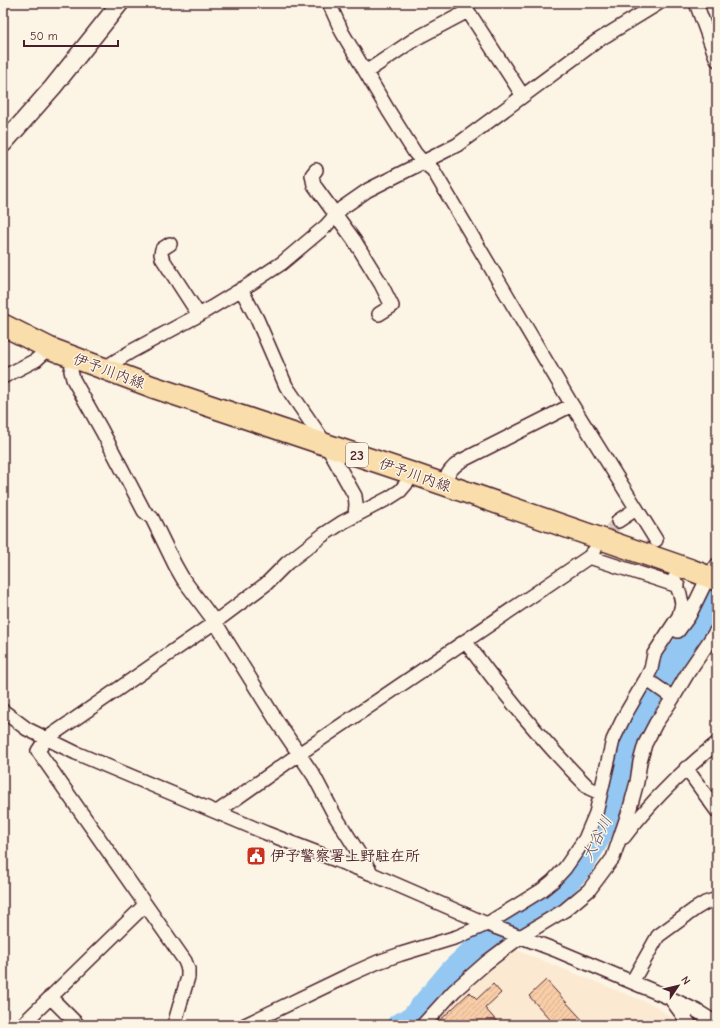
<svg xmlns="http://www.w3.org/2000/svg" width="720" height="1028" font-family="'Comic Neue','Klee One',sans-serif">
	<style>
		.built { fill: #fbe9d2 }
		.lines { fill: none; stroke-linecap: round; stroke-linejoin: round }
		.river { stroke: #94c7f1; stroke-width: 23 }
		.building { fill: url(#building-hatch); stroke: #4a1f2b }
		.minor-tunnel { stroke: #d8cac0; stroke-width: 13; stroke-dasharray: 13 6; stroke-linecap: butt }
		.minor-casing { stroke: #4a1f2b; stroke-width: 16 }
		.tertiary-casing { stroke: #4a1f2b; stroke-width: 20 }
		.primary-casing { stroke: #4a1f2b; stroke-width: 24 }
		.minor { stroke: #fcf5e5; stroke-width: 13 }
		.tertiary { stroke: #fcf5e5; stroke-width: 17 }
		.primary { stroke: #f9deab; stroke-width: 21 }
		.labels { text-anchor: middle; stroke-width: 3; stroke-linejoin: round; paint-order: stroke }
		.shield { fill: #fcf5e5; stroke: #7f5f63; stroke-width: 1 }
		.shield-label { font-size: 14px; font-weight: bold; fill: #4a1f2b }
		.street-label { font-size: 15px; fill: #4a1f2b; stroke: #fcf5e5 }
		.poi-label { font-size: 15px; font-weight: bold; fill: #4a1f2b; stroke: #fcf5e5; text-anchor: start }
		.water-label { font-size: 16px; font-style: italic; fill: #605166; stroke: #fcf5e5 }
	</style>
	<defs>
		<pattern id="building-hatch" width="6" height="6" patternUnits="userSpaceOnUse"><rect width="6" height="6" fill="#f8cda7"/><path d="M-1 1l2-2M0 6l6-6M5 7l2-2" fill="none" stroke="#d6b090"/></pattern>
	</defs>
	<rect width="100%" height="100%" fill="#fcf5e5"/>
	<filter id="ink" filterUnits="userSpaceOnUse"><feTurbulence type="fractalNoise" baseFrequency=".025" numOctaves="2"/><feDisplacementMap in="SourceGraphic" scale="8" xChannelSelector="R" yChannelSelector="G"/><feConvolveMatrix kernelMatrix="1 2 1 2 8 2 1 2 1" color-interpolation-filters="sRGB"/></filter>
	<g filter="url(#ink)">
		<path class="built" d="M 516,950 L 656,1006 L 670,1017 L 677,1025 L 430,1025 L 490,968 Z"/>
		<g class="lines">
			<path class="river" d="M 398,1025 L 411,1019 L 452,970 L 474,949 L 560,890 L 581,868 L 598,839 L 610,813 L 625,746 L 638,716 L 678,653 L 694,633 L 717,591"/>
		</g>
		<path class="building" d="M 546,980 L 587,1025 L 555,1025 L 529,996 Z
			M 493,984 L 501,993 L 485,1008 L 500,1025 L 435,1025 L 470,992 L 477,999 Z"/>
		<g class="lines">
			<path class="minor-tunnel" d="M 599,545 L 618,521"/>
			<defs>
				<path id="minor" d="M 329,3 L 342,32 L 388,110 L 415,153 L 422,161 L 433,170 L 572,405 L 656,540
					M 696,3 L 717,60
					M 464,5 L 523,96
					M 366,72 L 415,39 L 468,11
					M 316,170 L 312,175 L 314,185 L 354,240 L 381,284 L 392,306 L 379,314
					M 170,244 L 162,249 L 161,254 L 162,258 L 199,315
					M 241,289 L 257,319 L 286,386 L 327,446 L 355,496 L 356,504 L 355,516
					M 74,358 L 71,371 L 73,379 L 102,431 L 144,511 L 152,518 L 175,565 L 183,579 L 215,622 L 276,720 L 314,776 L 334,814 L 372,874
					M 104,368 L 132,351 L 199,315 L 250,284 L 282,263 L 326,226 L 342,208 L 368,190 L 457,145 L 597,41 L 659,3
					M 3,377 L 36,360 L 49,348
					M 443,484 C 447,474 451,468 461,461 L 572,405
					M 618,521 L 636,509
					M 589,557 L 678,586
					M 678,631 L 689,616 L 708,577 L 717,565
					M 465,641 C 503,693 544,743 589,788 L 600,793
					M 646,679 L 673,698
					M 3,711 L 27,729 L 76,753 L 266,833 L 372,874 L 487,924 L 558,951 L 670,998 L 697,1011 L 710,1019 L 717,1025
					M 686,768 L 717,811
					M 217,812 L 299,754 L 589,557 L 595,550
					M 624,837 C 651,801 682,771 717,743
					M 632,982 L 658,936 L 695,909 L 705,903 L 717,899
					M 50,997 L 78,1025
					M 671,999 L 690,1025
					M 22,1025 L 145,905
					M 174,1025 L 188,977 L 188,969 L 185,961 L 38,751 L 46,739 L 215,622 L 266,584 L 287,563 L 323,535 L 343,522 L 389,498 L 400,491 L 406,484 L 411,473
					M 245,1025 L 351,974 L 378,962 L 401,954 L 457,937 L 487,924 L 542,890 L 553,881 L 565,868 L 585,839 L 596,813 L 613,740 L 625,715 L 646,679 L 651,669 L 654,654 L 679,616 L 682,604 L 680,594 L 674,579
					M 423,1025 L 454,991 L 487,962 L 520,937 L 565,910 L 589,890 L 613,858 L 630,808 L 637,782 L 640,762 L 645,744 L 656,723 L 673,698 L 689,671 L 717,630"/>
				<path id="tertiary" d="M 3,144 L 53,87 L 120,3"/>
				<path id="primary" d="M 3,325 L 49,348 L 153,387 L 411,473 L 691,570 L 717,580"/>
			</defs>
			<use href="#minor" class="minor-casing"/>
			<use href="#tertiary" class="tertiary-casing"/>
			<use href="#primary" class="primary-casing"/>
			<use href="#minor" class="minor"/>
			<use href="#tertiary" class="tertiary"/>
			<use href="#primary" class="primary"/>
		</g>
	</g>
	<defs>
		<symbol id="civic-square" viewBox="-11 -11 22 22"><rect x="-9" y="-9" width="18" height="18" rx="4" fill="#c8321e" stroke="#fcf5e5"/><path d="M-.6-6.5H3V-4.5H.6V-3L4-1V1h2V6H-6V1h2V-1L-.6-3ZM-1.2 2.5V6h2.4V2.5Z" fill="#fff"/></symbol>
	</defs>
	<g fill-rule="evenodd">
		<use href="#civic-square" x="245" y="845" width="22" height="22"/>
	</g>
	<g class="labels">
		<rect class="shield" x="346" y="443" width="22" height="24" rx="3"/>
		<g class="shield-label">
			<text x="357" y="460">23</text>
		</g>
		<g class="street-label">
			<text transform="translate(109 371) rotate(20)" y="5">伊予川内線</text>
			<text transform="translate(415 475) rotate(19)" y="5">伊予川内線</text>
		</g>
		<g class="poi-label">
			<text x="270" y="861">伊予警察署上野駐在所</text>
		</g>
		<g class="water-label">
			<text transform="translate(596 838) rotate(-63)" y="6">大谷川</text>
		</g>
	</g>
	<rect width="720" height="1028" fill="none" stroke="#fcf5e5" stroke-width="16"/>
	<rect x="8" y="8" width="704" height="1012" fill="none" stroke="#4a1f2b" stroke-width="1.5" filter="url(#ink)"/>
	<g transform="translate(678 986) rotate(55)" stroke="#fcf5e5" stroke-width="3" paint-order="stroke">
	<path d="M0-3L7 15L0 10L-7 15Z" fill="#4a1f2b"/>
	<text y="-6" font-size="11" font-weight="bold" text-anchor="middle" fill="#4a1f2b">N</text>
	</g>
	<path d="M24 40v6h94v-6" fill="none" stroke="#4a1f2b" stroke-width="2"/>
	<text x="30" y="40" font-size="12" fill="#4a1f2b" stroke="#fcf5e5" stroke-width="3" paint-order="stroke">50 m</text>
</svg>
